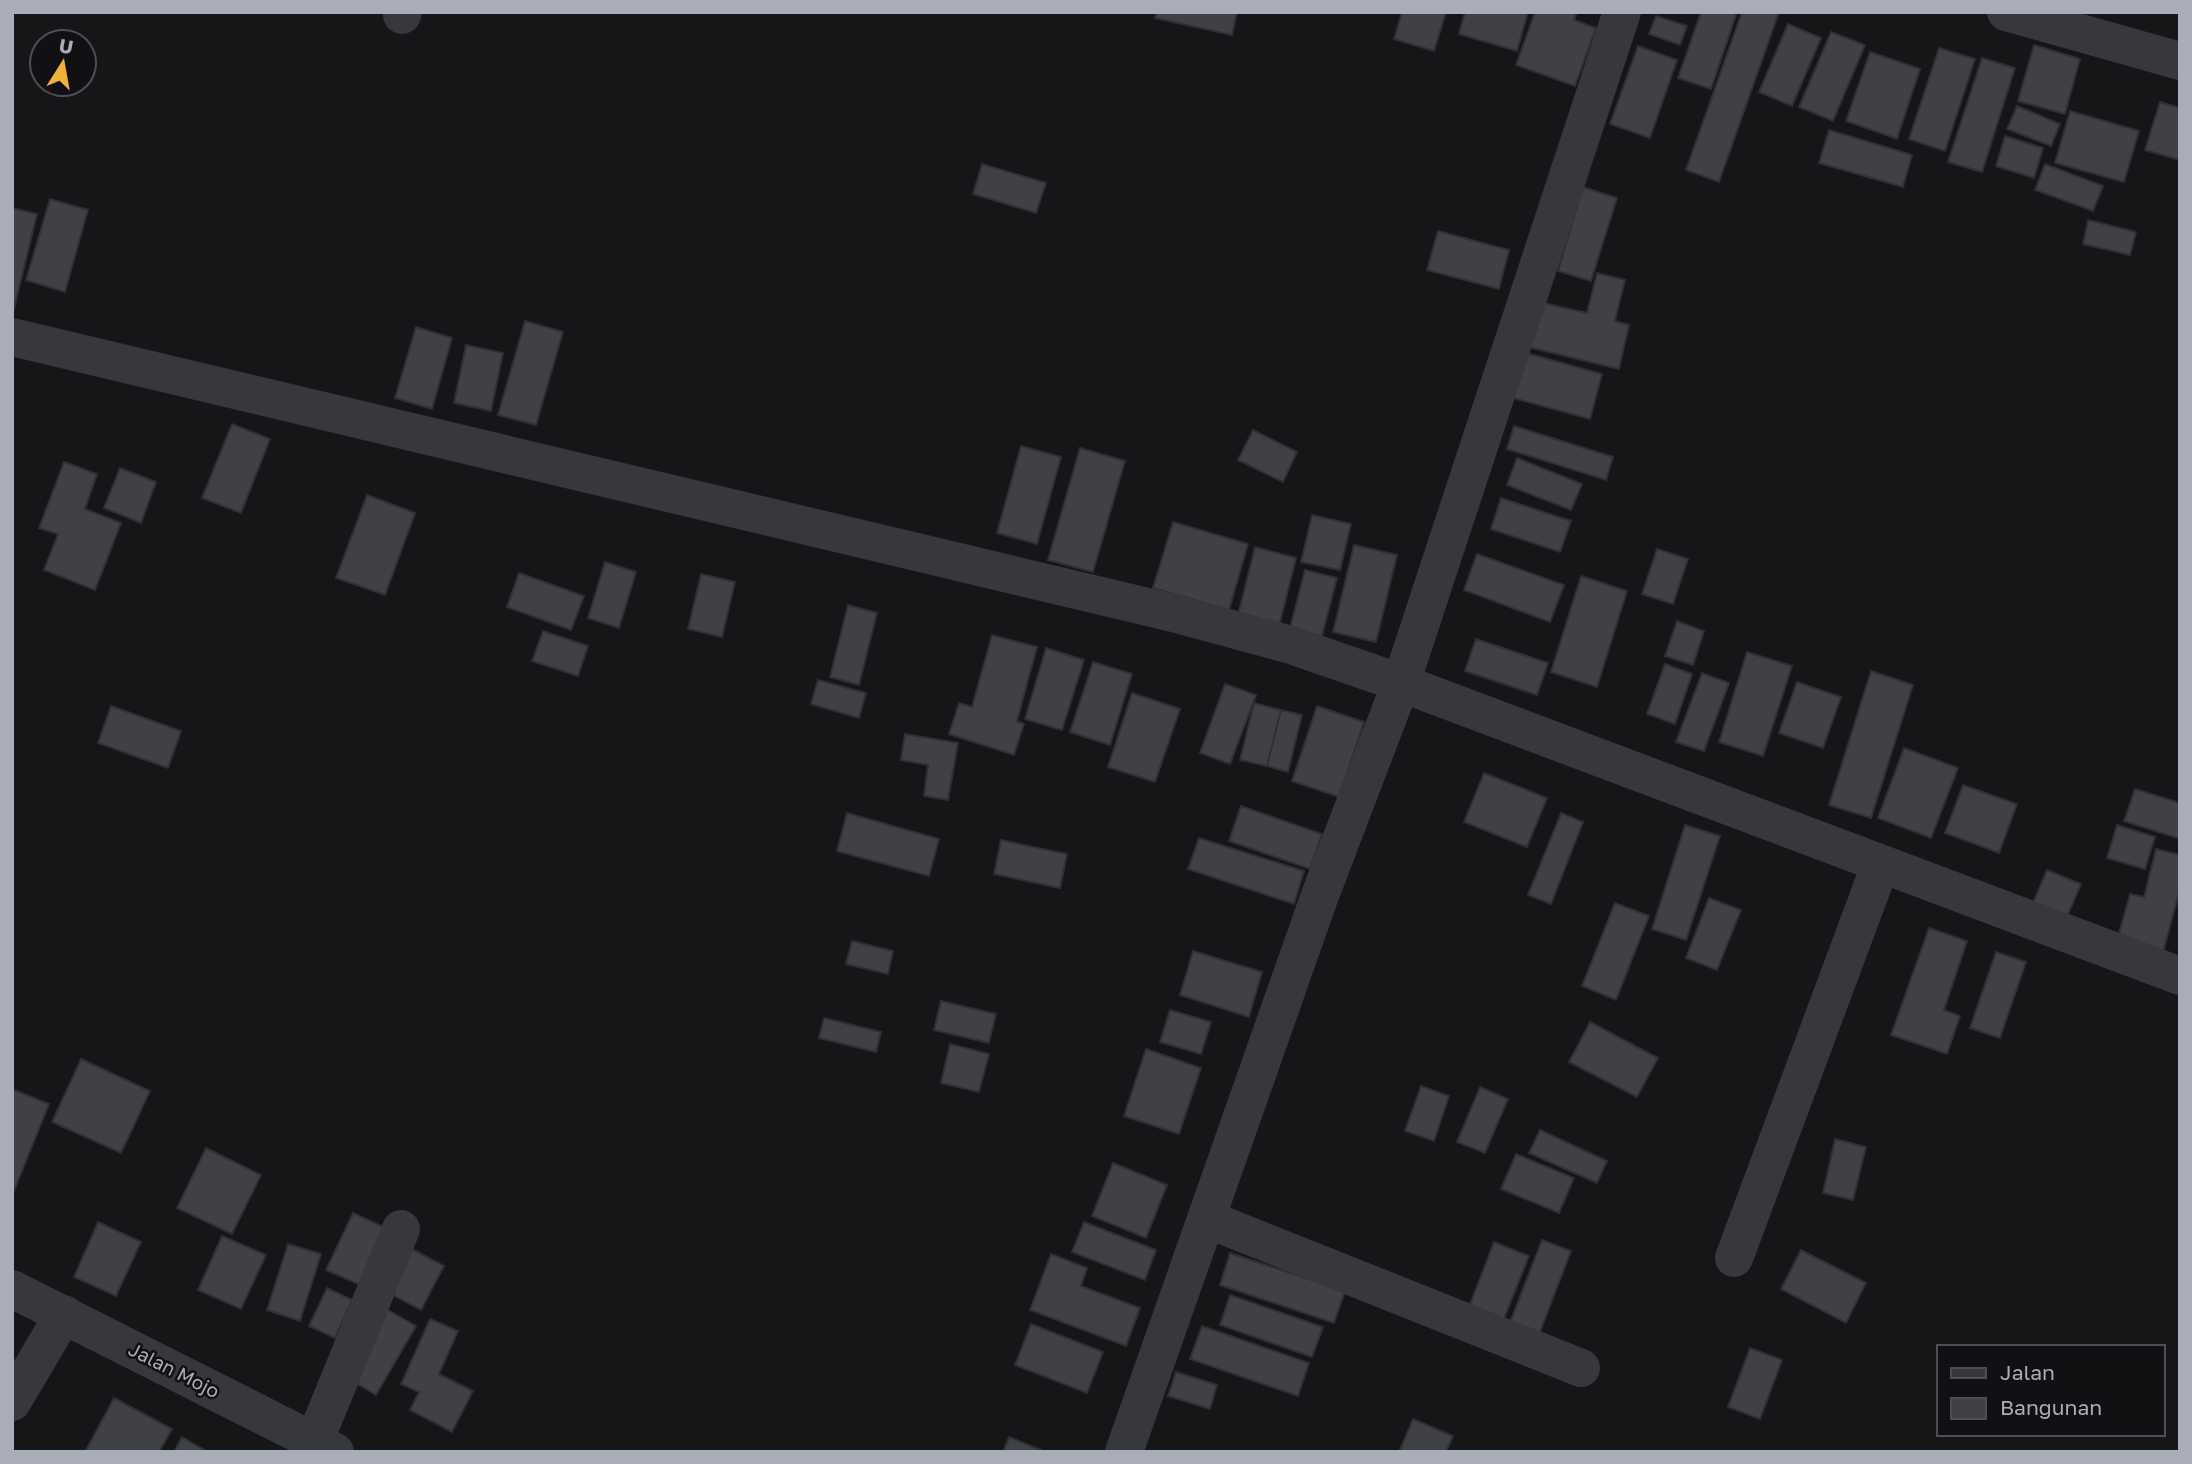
<svg xmlns="http://www.w3.org/2000/svg" width="2192" height="1464" font-family="'Golos Text',sans-serif">
	<style>
		.building { fill: #404145; stroke: #303034; stroke-width: 2 }
		.lines { fill: none; stroke-linecap: round; stroke-linejoin: round }
		.minor { stroke: #37383d; stroke-width: 38 }
		.labels { text-anchor: middle; stroke-width: 5; stroke-linejoin: round; paint-order: stroke }
		.street-label { font-size: 19px; fill: #a8adb8; stroke: #111113 }
	</style>
	<rect width="100%" height="100%" fill="#161618"/>
	<path class="building" d="M 1157,12 L 1237,12 L 1232,35 L 1155,18 Z
		M 1402,12 L 1446,12 L 1434,51 L 1394,39 Z
		M 1465,12 L 1528,12 L 1517,51 L 1459,34 Z
		M 1535,12 L 1577,12 L 1574,20 L 1596,28 L 1575,86 L 1516,65 Z
		M 1701,12 L 1737,12 L 1711,89 L 1678,78 Z
		M 1742,12 L 1779,12 L 1719,182 L 1686,170 Z
		M 1656,16 L 1687,26 L 1680,45 L 1649,34 Z
		M 1788,24 L 1821,38 L 1792,106 L 1759,92 Z
		M 1831,32 L 1865,45 L 1833,121 L 1799,107 Z
		M 2034,45 L 2080,59 L 2065,114 L 2018,101 Z
		M 1638,46 L 1677,60 L 1650,138 L 1610,124 Z
		M 1939,48 L 1975,59 L 1945,151 L 1909,139 Z
		M 1870,52 L 1920,69 L 1897,139 L 1846,121 Z
		M 1982,58 L 2015,68 L 1982,172 L 1948,162 Z
		M 2160,102 L 2180,108 L 2180,160 L 2145,150 Z
		M 2017,106 L 2060,124 L 2051,146 L 2007,129 Z
		M 2070,111 L 2139,131 L 2124,182 L 2055,163 Z
		M 1829,130 L 1912,155 L 1903,187 L 1819,163 Z
		M 2005,136 L 2043,148 L 2034,178 L 1996,166 Z
		M 982,164 L 1046,183 L 1036,213 L 973,194 Z
		M 2045,164 L 2103,186 L 2093,211 L 2035,190 Z
		M 1583,187 L 1617,198 L 1591,281 L 1558,271 Z
		M 50,199 L 88,210 L 65,292 L 26,280 Z
		M 12,208 L 37,214 L 13,313 L 12,312 Z
		M 2088,220 L 2136,232 L 2130,255 L 2083,244 Z
		M 1438,231 L 1509,250 L 1499,289 L 1427,270 Z
		M 1597,273 L 1625,280 L 1615,321 L 1629,325 L 1619,369 L 1524,346 L 1535,301 L 1587,313 Z
		M 525,321 L 563,332 L 536,425 L 498,415 Z
		M 416,327 L 452,338 L 432,409 L 395,398 Z
		M 466,345 L 503,353 L 491,411 L 454,403 Z
		M 1526,353 L 1602,374 L 1590,419 L 1513,398 Z
		M 232,424 L 270,439 L 241,513 L 202,498 Z
		M 1514,426 L 1613,457 L 1606,480 L 1507,449 Z
		M 1253,430 L 1297,452 L 1283,482 L 1238,460 Z
		M 1021,446 L 1061,457 L 1037,544 L 997,533 Z
		M 1080,448 L 1125,461 L 1093,572 L 1048,560 Z
		M 1517,458 L 1582,484 L 1571,510 L 1507,485 Z
		M 64,462 L 97,474 L 85,509 L 121,523 L 95,590 L 44,570 L 58,534 L 39,528 Z
		M 120,468 L 156,482 L 141,523 L 104,508 Z
		M 367,495 L 415,513 L 385,595 L 336,578 Z
		M 1501,498 L 1571,521 L 1560,552 L 1491,529 Z
		M 1312,515 L 1351,524 L 1340,570 L 1301,562 Z
		M 1173,522 L 1248,544 L 1229,610 L 1153,588 Z
		M 1354,545 L 1397,555 L 1376,642 L 1333,632 Z
		M 1255,547 L 1296,558 L 1279,626 L 1238,615 Z
		M 1657,549 L 1688,559 L 1673,604 L 1642,594 Z
		M 1477,554 L 1564,585 L 1550,622 L 1464,590 Z
		M 605,562 L 636,572 L 619,628 L 588,618 Z
		M 1305,570 L 1337,578 L 1322,636 L 1290,628 Z
		M 519,573 L 584,596 L 571,630 L 507,607 Z
		M 701,574 L 735,582 L 722,637 L 688,629 Z
		M 1581,576 L 1627,591 L 1597,687 L 1551,672 Z
		M 848,605 L 877,613 L 859,685 L 830,677 Z
		M 1677,621 L 1704,631 L 1693,665 L 1665,656 Z
		M 543,631 L 588,646 L 578,676 L 532,661 Z
		M 992,635 L 1037,647 L 1017,721 L 1024,724 L 1014,755 L 949,734 L 959,703 L 972,707 Z
		M 1476,639 L 1548,663 L 1537,695 L 1465,671 Z
		M 1046,648 L 1084,660 L 1062,730 L 1025,719 Z
		M 1747,652 L 1792,666 L 1763,756 L 1719,742 Z
		M 1093,662 L 1132,674 L 1110,745 L 1070,732 Z
		M 1665,664 L 1692,674 L 1675,724 L 1647,714 Z
		M 1871,671 L 1913,685 L 1871,818 L 1829,805 Z
		M 1702,673 L 1729,683 L 1704,751 L 1676,742 Z
		M 818,680 L 866,693 L 859,718 L 811,704 Z
		M 1797,682 L 1841,697 L 1823,748 L 1779,733 Z
		M 1225,684 L 1256,695 L 1230,764 L 1200,753 Z
		M 1132,693 L 1180,709 L 1155,782 L 1108,767 Z
		M 1254,703 L 1281,710 L 1267,766 L 1240,760 Z
		M 111,706 L 181,731 L 168,768 L 98,743 Z
		M 1317,706 L 1364,722 L 1339,797 L 1292,781 Z
		M 1281,710 L 1302,715 L 1288,772 L 1267,766 Z
		M 905,734 L 958,743 L 948,800 L 924,796 L 928,765 L 901,760 Z
		M 1904,748 L 1958,768 L 1931,838 L 1878,818 Z
		M 1484,773 L 1547,798 L 1527,847 L 1464,822 Z
		M 1963,785 L 2017,804 L 1999,853 L 1945,833 Z
		M 2135,789 L 2180,803 L 2180,839 L 2124,821 Z
		M 1241,806 L 1322,834 L 1310,869 L 1229,841 Z
		M 847,813 L 939,839 L 929,876 L 837,851 Z
		M 1561,813 L 1583,822 L 1551,904 L 1528,895 Z
		M 1685,825 L 1720,836 L 1686,940 L 1652,929 Z
		M 2117,825 L 2155,837 L 2145,869 L 2107,858 Z
		M 1199,838 L 1304,871 L 1294,904 L 1188,869 Z
		M 1001,840 L 1067,854 L 1060,888 L 994,874 Z
		M 2156,849 L 2180,855 L 2180,889 L 2162,956 L 2116,944 L 2130,894 L 2144,897 Z
		M 2047,870 L 2081,884 L 2063,926 L 2029,912 Z
		M 1709,898 L 1741,910 L 1717,970 L 1686,958 Z
		M 1615,903 L 1649,916 L 1616,1000 L 1582,986 Z
		M 1929,928 L 1967,941 L 1944,1010 L 1960,1016 L 1947,1054 L 1891,1035 Z
		M 852,941 L 893,951 L 888,974 L 846,964 Z
		M 1193,951 L 1262,972 L 1249,1017 L 1180,995 Z
		M 1996,952 L 2026,962 L 2000,1038 L 1970,1028 Z
		M 941,1001 L 996,1014 L 989,1043 L 934,1030 Z
		M 1170,1010 L 1211,1022 L 1201,1054 L 1160,1042 Z
		M 824,1018 L 881,1032 L 876,1052 L 819,1038 Z
		M 1590,1022 L 1658,1058 L 1637,1097 L 1569,1062 Z
		M 950,1044 L 989,1054 L 979,1092 L 941,1083 Z
		M 1146,1049 L 1201,1068 L 1179,1134 L 1124,1116 Z
		M 81,1059 L 150,1091 L 121,1153 L 52,1122 Z
		M 1421,1086 L 1449,1096 L 1434,1141 L 1405,1131 Z
		M 1480,1087 L 1508,1099 L 1485,1153 L 1457,1142 Z
		M 12,1089 L 49,1104 L 12,1196 Z
		M 1540,1130 L 1607,1161 L 1597,1183 L 1529,1153 Z
		M 1835,1139 L 1866,1147 L 1853,1200 L 1823,1193 Z
		M 206,1148 L 261,1175 L 232,1234 L 177,1208 Z
		M 1516,1154 L 1574,1178 L 1559,1213 L 1501,1189 Z
		M 1113,1163 L 1167,1185 L 1146,1238 L 1092,1216 Z
		M 353,1213 L 392,1231 L 365,1287 L 326,1270 Z
		M 98,1222 L 141,1242 L 116,1296 L 74,1277 Z
		M 1084,1222 L 1156,1250 L 1145,1280 L 1072,1252 Z
		M 222,1236 L 266,1255 L 241,1309 L 198,1290 Z
		M 1542,1240 L 1571,1251 L 1538,1337 L 1509,1325 Z
		M 1494,1242 L 1529,1256 L 1503,1321 L 1469,1307 Z
		M 288,1244 L 321,1254 L 300,1321 L 267,1310 Z
		M 410,1248 L 444,1266 L 421,1310 L 387,1292 Z
		M 1801,1250 L 1866,1283 L 1846,1323 L 1781,1289 Z
		M 1230,1253 L 1345,1291 L 1334,1323 L 1220,1285 Z
		M 1051,1254 L 1087,1268 L 1081,1286 L 1140,1308 L 1126,1346 L 1030,1310 Z
		M 327,1288 L 352,1300 L 335,1338 L 309,1326 Z
		M 1230,1295 L 1323,1327 L 1312,1357 L 1220,1325 Z
		M 381,1306 L 416,1326 L 376,1395 L 342,1375 Z
		M 430,1319 L 458,1331 L 439,1374 L 473,1391 L 452,1432 L 410,1410 L 419,1392 L 401,1384 Z
		M 1031,1324 L 1103,1352 L 1087,1393 L 1015,1365 Z
		M 1202,1326 L 1309,1363 L 1298,1396 L 1190,1359 Z
		M 1750,1348 L 1782,1360 L 1760,1419 L 1728,1407 Z
		M 1176,1372 L 1217,1385 L 1210,1409 L 1168,1396 Z
		M 114,1398 L 172,1429 L 159,1452 L 85,1452 Z
		M 1413,1419 L 1453,1436 L 1446,1452 L 1399,1452 Z
		M 182,1437 L 208,1452 L 174,1452 Z
		M 1009,1437 L 1046,1452 L 1003,1452 Z"/>
	<g class="lines">
		<path class="minor" d="M 2006,12 L 2180,61
			M 402,15 L 403,12
			M 12,337 L 1173,613 L 1291,645 L 1401,683 L 2180,976
			M 1207,1219 L 1581,1368
			M 1734,1258 L 1880,866
			M 12,1289 L 335,1452
			M 12,1402 L 64,1314
			M 314,1442 L 401,1229
			M 1124,1452 L 1319,898 L 1401,683 L 1622,12"/>
	</g>
	<g class="labels">
		<g class="street-label">
			<text transform="translate(174 1370) rotate(27)" y="7">Jalan Mojo</text>
		</g>
	</g>
	<rect width="2192" height="1464" fill="none" stroke="#a8adb8" stroke-width="28"/>
	<rect x="1937" y="1345" width="228" height="91" fill="#111113" stroke="#4d4f55" stroke-width="2"/>
	<rect x="1951" y="1368" width="35" height="10" fill="#37383d" stroke="#4d4f55" stroke-width="2"/>
	<text x="2000" y="1380" font-size="21" fill="#a8adb8">Jalan</text>
	<rect x="1951" y="1398" width="35" height="21" fill="#404145" stroke="#4d4f55" stroke-width="2"/>
	<text x="2000" y="1415" font-size="21" fill="#a8adb8">Bangunan</text>
	<g transform="translate(63 63) rotate(11)"><circle r="33" fill="#111113" stroke="#4d4f55" stroke-width="2"/>
	<path d="M0-5L12 26L0 18L-12 26Z" fill="#f2b134"/>
	<text y="-10" font-size="19" font-weight="bold" text-anchor="middle" fill="#a8adb8">U</text>
	</g>
</svg>
